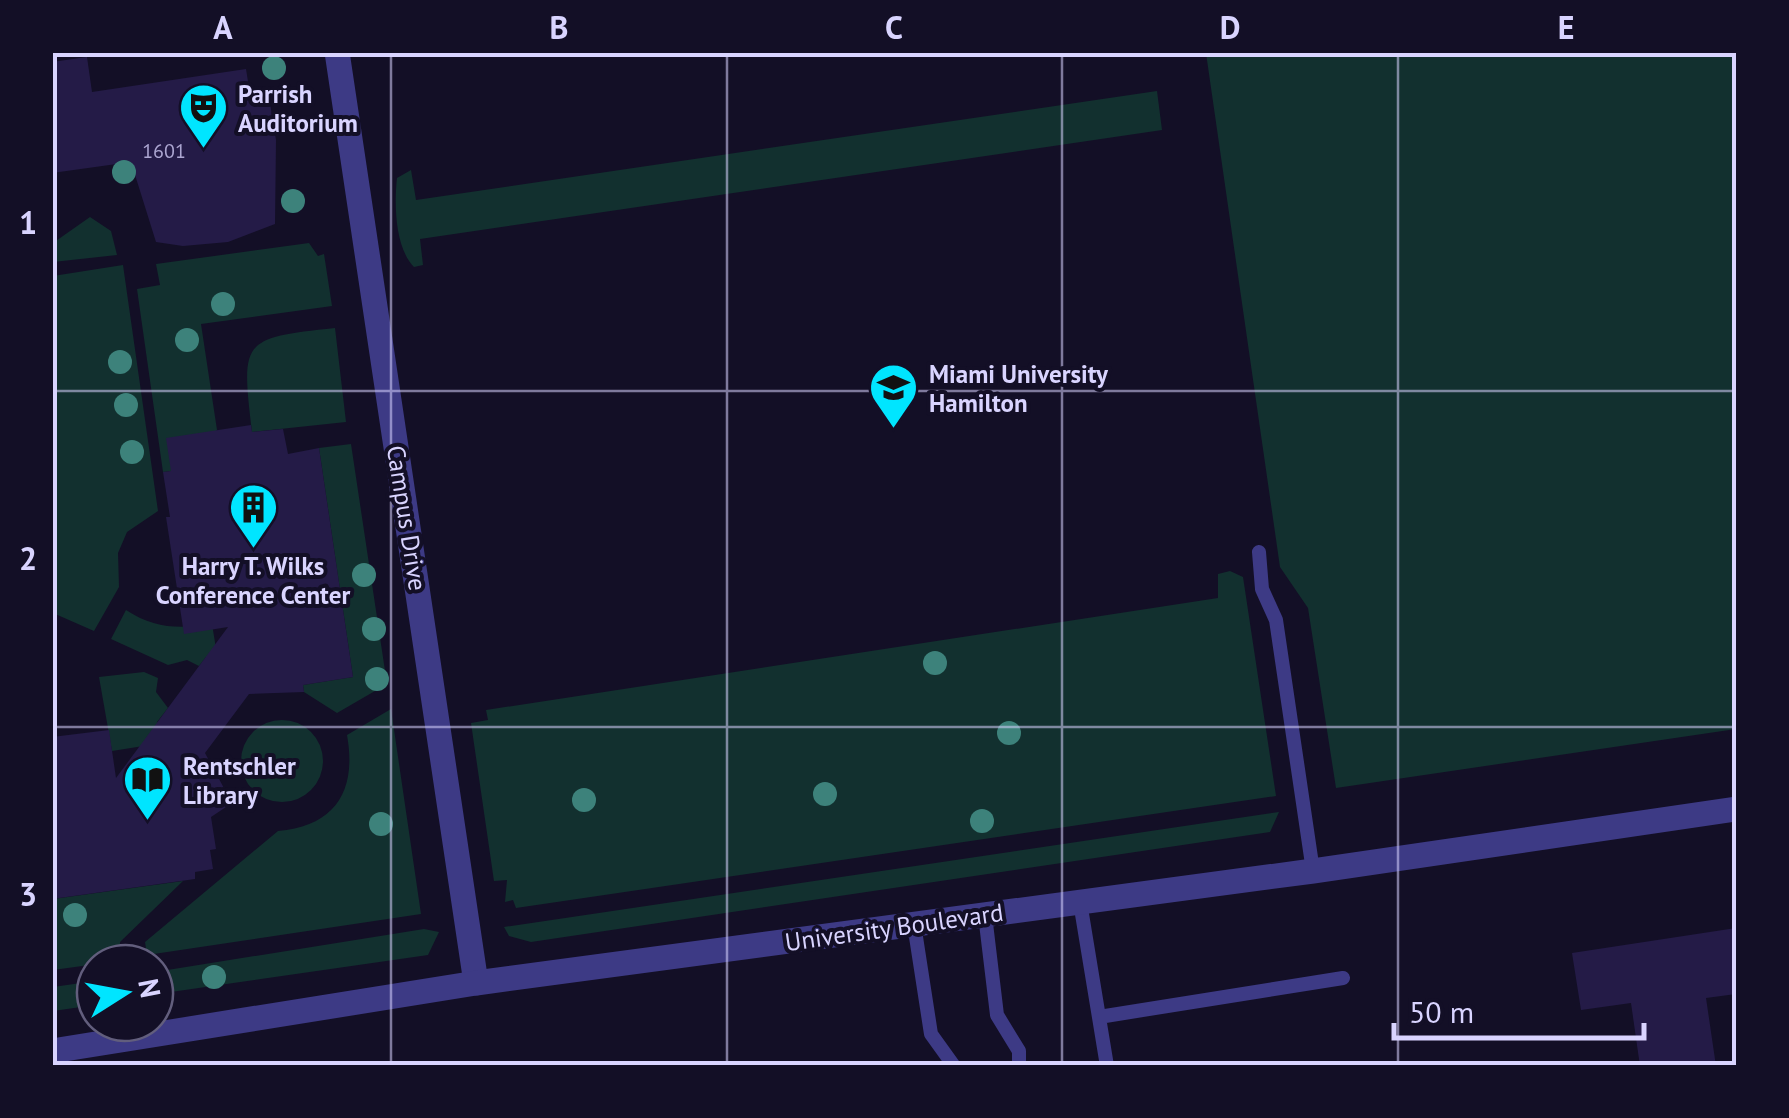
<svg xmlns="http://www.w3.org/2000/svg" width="1789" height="1118" font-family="'PT Sans',sans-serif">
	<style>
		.green { fill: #12302f }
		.building { fill: #241b47 }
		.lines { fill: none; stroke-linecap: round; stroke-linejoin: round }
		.service { stroke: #3d3a85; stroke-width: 14 }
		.minor { stroke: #3d3a85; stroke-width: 25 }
		.tertiary { stroke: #3d3a85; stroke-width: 25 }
		.tree { fill: #3d827b }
		.grid { fill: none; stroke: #d9d4ff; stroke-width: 2.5; stroke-opacity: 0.55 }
		.labels { text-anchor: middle; stroke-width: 8; stroke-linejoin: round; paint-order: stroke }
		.number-label { font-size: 20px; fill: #aca6d1 }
		.poi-label { font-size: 25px; font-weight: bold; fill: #d9d4ff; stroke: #130f26; text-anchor: start }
		.street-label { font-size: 25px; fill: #d9d4ff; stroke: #130f26 }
		.neatline { fill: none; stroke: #d9d4ff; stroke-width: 4 }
		.grid-label { font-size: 32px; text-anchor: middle; font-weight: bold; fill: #d9d4ff }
	</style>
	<rect width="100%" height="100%" fill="#130f26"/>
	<path class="green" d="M 1206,53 L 1736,53 L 1736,729 L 1336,788 L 1308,608 L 1280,567 Z
		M 1157,91 L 1162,130 L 420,239 L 423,265 L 414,267 C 395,248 394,204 397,178 L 411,170 L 416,200 Z
		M 90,217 L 111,231 L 117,255 L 53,262 L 53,243 Z
		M 309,243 L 318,256 L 324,254 L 332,306 L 201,324 L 217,430 L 171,471 L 163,472 L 137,289 L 160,285 L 156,264 Z
		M 123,265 L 158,511 L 127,532 L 118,553 L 119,587 L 94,631 L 53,613 L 53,276 Z
		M 335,328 L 346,422 L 252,432 C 241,340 241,338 335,328 Z
		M 351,444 L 387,684 L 337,713 L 304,692 L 303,685 L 353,677 L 319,448 Z
		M 1230,571 L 1243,577 L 1276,796 L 516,908 L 513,900 L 505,902 L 507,880 L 494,881 L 471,723 L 488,720 L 486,710 L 1218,598 L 1218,574 Z
		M 126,610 C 155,629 179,629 212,624 L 219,667 L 206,657 L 199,666 L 187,660 L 168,665 L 111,639 Z
		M 144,672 L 158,678 L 156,692 L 168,708 L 157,722 L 181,740 L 112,751 L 99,677 Z
		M 391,709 L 421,914 L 147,955 L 145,942 L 278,831 C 336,826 357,790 347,735 Z
		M241 761a41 41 0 1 1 82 0a41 41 0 1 1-82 0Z
		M 1279,812 L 1270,832 L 531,942 L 509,936 L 504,927 Z
		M 183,881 L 120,942 L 120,953 L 103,955 L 104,963 L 53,970 L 53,899 Z
		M 424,929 L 439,932 L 428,955 L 157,994 L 155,972 Z
		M 95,981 L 95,1005 L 53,1011 L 53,987 Z"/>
	<path class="building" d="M 87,57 L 92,92 L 246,69 L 252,106 L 270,103 L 276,140 L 275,224 L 228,242 L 183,246 L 156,242 L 131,162 L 52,173 L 52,62 Z
		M 251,425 L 252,432 L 283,429 L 288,454 L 319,448 L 353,677 L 303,685 L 304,692 L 249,694 L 205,753 L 232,803 L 211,817 L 216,849 L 210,850 L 213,869 L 195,872 L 195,879 L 52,899 L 52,737 L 109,730 L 116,778 L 228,627 L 184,634 L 166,517 L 170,517 L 163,472 L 171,471 L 166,438 Z
		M 1736,928 L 1736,994 L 1706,998 L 1716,1066 L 1640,1066 L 1631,1003 L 1581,1010 L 1572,953 Z"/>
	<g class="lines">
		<path class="service" d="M 1259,552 L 1262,589 L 1276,620 L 1313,871
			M 1080,902 L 1107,1066
			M 985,915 L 997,1015 L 1019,1051 L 1019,1066
			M 914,924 L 931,1034 L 954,1066
			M 1099,1017 L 1343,978"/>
		<path class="minor" d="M 337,52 L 476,983"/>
		<path class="tertiary" d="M 52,1051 L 476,983 L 1313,871 L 1736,809"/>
	</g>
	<g class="tree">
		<circle cx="274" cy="68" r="12"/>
		<circle cx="124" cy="172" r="12"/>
		<circle cx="293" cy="201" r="12"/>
		<circle cx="223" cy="304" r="12"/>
		<circle cx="187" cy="340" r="12"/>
		<circle cx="120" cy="362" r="12"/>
		<circle cx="126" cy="405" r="12"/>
		<circle cx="132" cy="452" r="12"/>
		<circle cx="364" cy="575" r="12"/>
		<circle cx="374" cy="629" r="12"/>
		<circle cx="935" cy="663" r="12"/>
		<circle cx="377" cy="679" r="12"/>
		<circle cx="1009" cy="733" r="12"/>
		<circle cx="825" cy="794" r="12"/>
		<circle cx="584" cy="800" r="12"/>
		<circle cx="982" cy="821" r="12"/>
		<circle cx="381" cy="824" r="12"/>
		<circle cx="75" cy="915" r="12"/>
		<circle cx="214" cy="977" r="12"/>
	</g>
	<path class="grid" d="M 391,52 L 391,1066M 727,52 L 727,1066M 1062,52 L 1062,1066M 1398,52 L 1398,1066M 52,391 L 1736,391M 52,727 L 1736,727"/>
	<defs>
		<symbol id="theatre-pin" viewBox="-11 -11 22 30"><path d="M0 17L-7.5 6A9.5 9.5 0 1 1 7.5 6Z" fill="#00e5ff" stroke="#130f26"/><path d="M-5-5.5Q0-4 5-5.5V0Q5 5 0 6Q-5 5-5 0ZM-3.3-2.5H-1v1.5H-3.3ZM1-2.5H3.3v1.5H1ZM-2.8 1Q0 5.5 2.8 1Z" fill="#111"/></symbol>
		<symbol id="university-pin" viewBox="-11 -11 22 30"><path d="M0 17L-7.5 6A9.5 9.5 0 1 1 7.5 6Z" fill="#00e5ff" stroke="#130f26"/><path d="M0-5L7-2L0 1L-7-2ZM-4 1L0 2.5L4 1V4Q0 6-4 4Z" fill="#111"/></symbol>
		<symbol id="building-pin" viewBox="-11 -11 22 30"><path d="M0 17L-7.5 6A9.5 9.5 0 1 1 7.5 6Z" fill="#00e5ff" stroke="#130f26"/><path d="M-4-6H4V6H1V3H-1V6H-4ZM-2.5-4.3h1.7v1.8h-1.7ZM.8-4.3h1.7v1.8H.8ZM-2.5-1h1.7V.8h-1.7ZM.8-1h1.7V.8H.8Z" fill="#111"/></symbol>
		<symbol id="library-pin" viewBox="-11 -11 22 30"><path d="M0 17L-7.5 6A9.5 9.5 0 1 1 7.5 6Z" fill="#00e5ff" stroke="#130f26"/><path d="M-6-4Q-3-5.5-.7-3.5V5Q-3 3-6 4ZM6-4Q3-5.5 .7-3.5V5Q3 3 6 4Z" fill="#111"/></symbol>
	</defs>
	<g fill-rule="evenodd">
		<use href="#theatre-pin" x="176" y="80" width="55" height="75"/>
		<use href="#university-pin" x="866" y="360" width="55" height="75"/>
		<use href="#building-pin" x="226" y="480" width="55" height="75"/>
		<use href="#library-pin" x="120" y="752" width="55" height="75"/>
	</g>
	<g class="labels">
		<g class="number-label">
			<text x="164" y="158">1601</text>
		</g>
		<g class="poi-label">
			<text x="238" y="103">Parrish<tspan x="238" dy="29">Auditorium</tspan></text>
			<text x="929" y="383">Miami University<tspan x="929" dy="29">Hamilton</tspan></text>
			<text x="253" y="575" text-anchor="middle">Harry T. Wilks<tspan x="253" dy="29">Conference Center</tspan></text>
			<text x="183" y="775">Rentschler<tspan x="183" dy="29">Library</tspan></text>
		</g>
		<g class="street-label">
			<text transform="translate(407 518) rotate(81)" y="9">Campus Drive</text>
			<text transform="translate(894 927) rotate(-8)" y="9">University Boulevard</text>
		</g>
	</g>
	<rect width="1789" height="1118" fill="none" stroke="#130f26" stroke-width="110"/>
	<g transform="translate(125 993) rotate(79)"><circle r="48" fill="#130f26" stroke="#625e7d" stroke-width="2.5"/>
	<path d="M0-8L18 38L0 25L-18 38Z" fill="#00e5ff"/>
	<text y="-15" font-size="28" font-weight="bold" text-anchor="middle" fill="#d9d4ff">N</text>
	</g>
	<path d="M1394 1023v15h250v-15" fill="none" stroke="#d9d4ff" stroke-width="5"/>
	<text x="1409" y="1023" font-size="30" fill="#d9d4ff" stroke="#130f26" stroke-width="8" paint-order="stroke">50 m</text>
	<rect x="55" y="55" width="1679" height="1008" class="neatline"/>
	<g class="grid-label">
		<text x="223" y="39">A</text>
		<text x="559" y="39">B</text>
		<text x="894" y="39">C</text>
		<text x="1230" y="39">D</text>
		<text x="1566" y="39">E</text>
		<text x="28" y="234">1</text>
		<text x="28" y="570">2</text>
		<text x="28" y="906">3</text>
	</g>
</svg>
